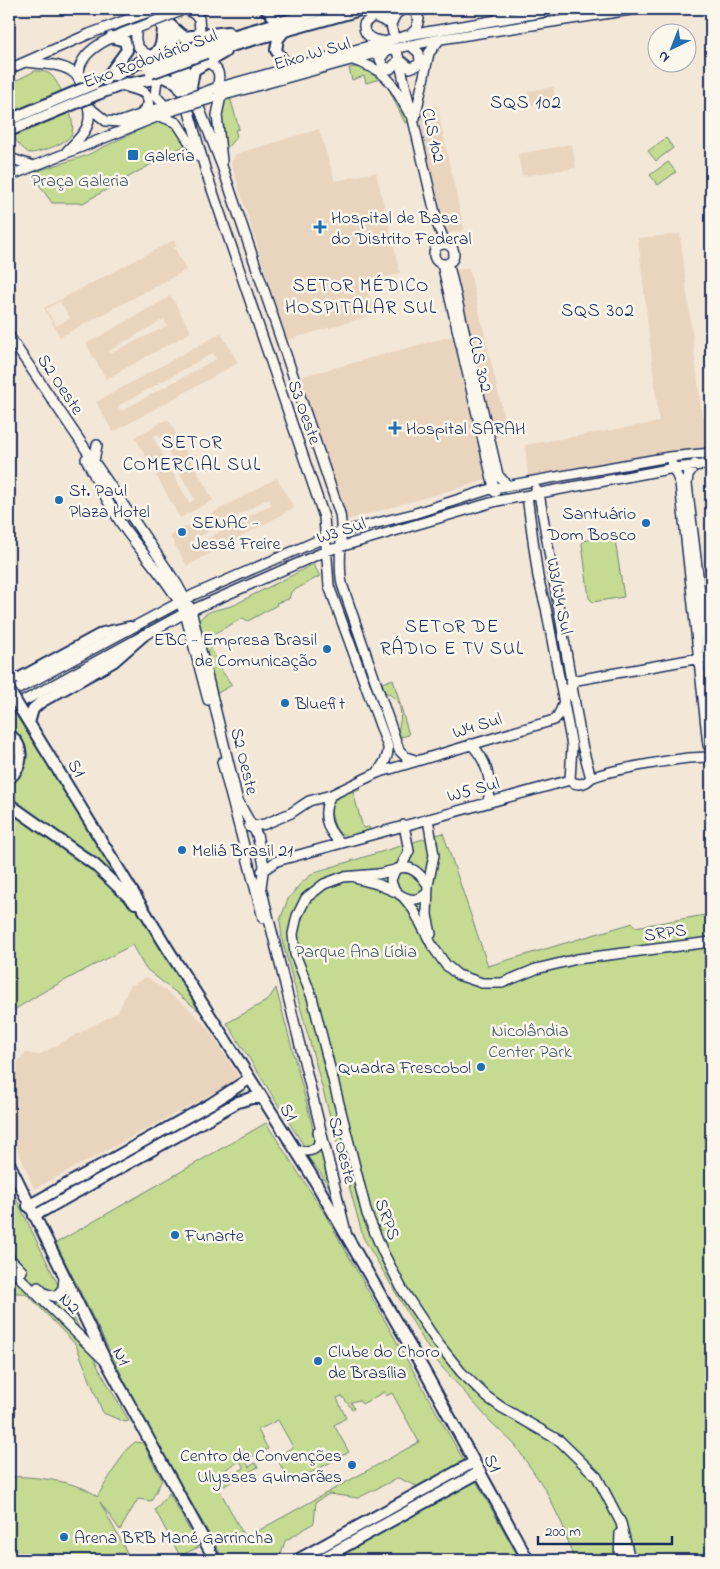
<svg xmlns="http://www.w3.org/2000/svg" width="720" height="1569" font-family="'Indie Flower',sans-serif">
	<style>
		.built { fill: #e9d4be; fill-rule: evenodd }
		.green { fill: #c4db91; stroke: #708578; fill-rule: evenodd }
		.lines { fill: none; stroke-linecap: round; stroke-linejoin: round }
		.major-casing { stroke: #1b2f5e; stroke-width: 12 }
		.highway-casing { stroke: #1b2f5e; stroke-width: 14 }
		.major { stroke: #fbf7ec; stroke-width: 9 }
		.highway { stroke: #fbf7ec; stroke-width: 10 }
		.major-bridge-casing { stroke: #1b2f5e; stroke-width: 12; stroke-linecap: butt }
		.highway-bridge-casing { stroke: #1b2f5e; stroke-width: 14; stroke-linecap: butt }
		.major-bridge { stroke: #fbf7ec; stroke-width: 9 }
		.highway-bridge { stroke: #fbf7ec; stroke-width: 10 }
		.poi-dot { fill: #1f6fb2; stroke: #fbf7ec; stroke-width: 2 }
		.labels { text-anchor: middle; stroke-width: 5; stroke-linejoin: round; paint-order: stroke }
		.street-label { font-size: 18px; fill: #1b2f5e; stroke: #fbf7ec }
		.poi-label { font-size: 18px; fill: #1b2f5e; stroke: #fbf7ec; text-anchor: start }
		.park-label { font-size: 18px; fill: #455a6b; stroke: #fbf7ec }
		.neighbourhood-label { font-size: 19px; letter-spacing: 1px; fill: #1b2f5e; stroke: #fbf7ec }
	</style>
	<rect width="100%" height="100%" fill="#f3e7d7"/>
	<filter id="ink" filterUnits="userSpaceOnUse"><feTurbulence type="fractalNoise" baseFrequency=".02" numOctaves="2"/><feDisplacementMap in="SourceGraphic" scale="10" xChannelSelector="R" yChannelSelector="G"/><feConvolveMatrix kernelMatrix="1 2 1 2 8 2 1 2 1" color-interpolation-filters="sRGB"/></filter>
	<g filter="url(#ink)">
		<path class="built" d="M 553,87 L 556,101 L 532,105 L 528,91 Z
			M 437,106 L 464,230 L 445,234 L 418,110 Z
			M 319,129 L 335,181 L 376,172 L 400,273 L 366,284 L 376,314 L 287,340 L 231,163 L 236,154 Z
			M 572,144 L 576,168 L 522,176 L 518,154 Z
			M 680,234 L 702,416 L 711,416 L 711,451 L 528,477 L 525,445 L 659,422 L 638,238 Z
			M 174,240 L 177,246 L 174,247 L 186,270 L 60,337 L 44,308 ZM 60,301 L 70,318 L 56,326 L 46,309 Z
			M 469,268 L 508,434 L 493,437 L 455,271 Z
			M 171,296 L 191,332 L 106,379 L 86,344 ZM 164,319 L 167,326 L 111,353 L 107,352 Z
			M 221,333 L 238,363 L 113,432 L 96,402 ZM 213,353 L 216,359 L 121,411 L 118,406 Z
			M 452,336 L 486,480 L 347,520 L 300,377 Z
			M 168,419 L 213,500 L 180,518 L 135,437 ZM 158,434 L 195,500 L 189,503 L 153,437 Z
			M 277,478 L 294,508 L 187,566 L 170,536 ZM 269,498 L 272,504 L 195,545 L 193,540 Z
			M 147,977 L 187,1007 L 208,1028 L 240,1079 L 34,1189 L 9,1128 L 9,1108 L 18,1061 L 26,1053 L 39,1055 L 118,1012 L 130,986 Z"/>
		<path class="green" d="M 360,66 L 383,76 L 410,122 L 405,123 L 385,81 L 380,79 L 366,83 L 364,76 L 352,80 L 349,68 Z
			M 35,71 C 40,71 45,71 50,74 C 60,82 78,123 71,135 C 66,144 39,153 29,153 C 3,135 9,112 9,84 Z
			M 230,97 L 239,129 L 235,130 L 237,136 L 226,149 L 221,109 L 223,101 Z
			M 160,120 L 173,124 L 185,145 L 83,203 L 52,203 L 31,173 L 85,156 Z
			M 666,138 L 673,148 L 656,161 L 648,151 Z
			M 668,162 L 676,172 L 658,185 L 650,175 Z
			M 610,536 L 615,540 L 624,597 L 593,602 L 589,598 L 582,544 L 583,541 Z
			M 313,564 L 320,576 L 291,592 L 289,599 L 276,603 L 277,605 L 248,621 L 243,618 L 206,638 L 221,670 L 232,685 L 216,694 L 198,622 C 208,607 221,611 236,604 C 261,590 287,579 313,564 Z
			M 393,679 L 409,735 L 400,737 L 398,730 C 403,713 402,700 385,692 L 382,683 Z
			M 14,712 L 130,895 L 123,889 L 203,1014 L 145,968 L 132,945 L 43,992 L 9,1013 L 9,715 Z
			M 359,786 L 360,790 L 353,792 L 363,828 L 369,827 L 370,830 C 356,834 339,843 334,823 C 332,817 330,810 331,803 L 334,798 Z
			M 443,833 L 488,966 L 633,923 L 635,927 L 711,914 L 711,1560 L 574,1560 L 563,1526 L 545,1489 L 515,1445 L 490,1421 L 434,1358 L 363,1237 L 282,940 L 280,920 L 288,899 L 301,883 L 315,872 Z
			M 276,988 L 311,1120 L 315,1142 L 311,1146 L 304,1146 L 227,1023 L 268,1000 Z
			M 266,1123 L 322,1209 L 464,1461 L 463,1465 L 421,1488 L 398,1478 L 358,1498 L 329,1494 L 316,1502 L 314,1523 L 285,1541 L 279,1560 L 224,1560 L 141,1414 L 56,1243 ZM 384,1392 L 386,1396 L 392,1393 L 419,1442 L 245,1538 L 219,1489 L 236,1479 L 234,1474 L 229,1476 L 226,1469 L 240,1461 L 244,1468 L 239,1471 L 241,1476 L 258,1467 L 255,1463 L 249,1467 L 245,1460 L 268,1449 L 258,1430 L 278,1420 L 293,1447 L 276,1457 L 291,1484 L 349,1452 L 334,1425 L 346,1418 L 337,1398 L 342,1396 L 352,1409 L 354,1408 L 351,1402 L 359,1400 L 362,1404 Z
			M 322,1149 L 334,1195 L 320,1172 L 306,1155 Z
			M 9,1184 L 99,1369 L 129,1421 L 125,1422 L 103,1413 L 76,1345 L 29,1296 L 22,1293 L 9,1293 Z
			M 135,1442 L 143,1443 L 162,1480 L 151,1501 L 138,1499 L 120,1530 L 100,1502 L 131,1560 L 135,1557 L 138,1560 L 9,1560 L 9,1477 C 28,1475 85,1482 97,1497 L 126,1450 Z
			M 472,1480 L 476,1481 L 520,1560 L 325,1560 Z
			M 169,1493 L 199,1547 L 180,1556 L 155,1510 Z"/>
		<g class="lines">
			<defs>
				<path id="major" d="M 164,9 L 191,87 L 222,166 L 340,514 C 344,537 337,560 342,584 L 399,750 L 406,757 L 415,760
					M 187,9 L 199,18 L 200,31 L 196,36
					M 409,9 L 415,12 L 419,19 L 416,29 L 410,35
					M 388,12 L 393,33
					M 157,14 L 184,94 L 206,172 L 324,517 L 329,586 L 388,747 C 389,757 383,765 377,773
					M 391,24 L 396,14 L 403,9
					M 137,28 C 134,41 136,49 149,55
					M 382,41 C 372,40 363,35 364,24 L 373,16 L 391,24
					M 387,50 L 380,59 L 383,66 L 390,69 L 399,60
					M 397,51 L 438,226 L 446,244
					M 350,59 C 388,71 390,79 409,113
					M 400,60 L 410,68 L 418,65 L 420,61 L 419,53 L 410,45
					M 25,62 C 40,64 58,63 71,71 C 78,74 81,83 83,90 C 95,121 90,128 67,151
					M 206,62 C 219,67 221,74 217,88
					M 9,69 L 89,34 L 137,16
					M 79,79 C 75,48 117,35 140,27
					M 157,79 L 155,95 L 165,106
					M 213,89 L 409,35 L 563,9
					M 221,96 L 217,115 L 222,161
					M 213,98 L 387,50 L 441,39 L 637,9
					M 91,109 L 106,121 L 120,122 L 171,104
					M 160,116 L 177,123 L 199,157
					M 415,118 L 429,53 L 440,39
					M 9,158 L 34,166
					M 9,176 L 174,110
					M434 254a10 10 0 1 1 20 0a10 10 0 1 1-20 0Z
					M 442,264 L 495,492
					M 450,270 L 498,475 L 507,485
					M 9,336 L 177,584 L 191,610 L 238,801 L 257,835 L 264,865 L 261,887 L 346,1232
					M 86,459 C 99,484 110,509 127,532 C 147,559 170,583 185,613 L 208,700
					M 94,461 L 97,445
					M 672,464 L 680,483 L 708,745
					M 695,464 L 688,475 L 687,484 L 711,682
					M 536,489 L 540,499 L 582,745 L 591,778
					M 527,496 L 538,577 L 546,608 L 572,746 L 570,780
					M 9,694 L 193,595 L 333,534 L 413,514 L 494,488 L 669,457 L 711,453
					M 9,709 L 185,613 L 326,551 L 497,501 L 674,468 L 711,464
					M 471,744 C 486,759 493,781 488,801
					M 222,762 L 263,918
					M 331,795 C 321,813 326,830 341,843
					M 249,827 L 265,824 L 291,813 L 309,801 L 331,795 L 377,773 L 554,720 C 567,709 561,690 577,680 L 711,656
					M 401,867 L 409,851 L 404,825
					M 395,870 L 378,874 L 343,877 L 324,884 L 306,898 L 297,916 L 293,934 L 295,954 L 312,997 L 367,1214 L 383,1252 L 402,1289 L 437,1342 L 461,1372 L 487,1397 L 501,1407 L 560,1441 L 597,1477 L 621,1523 L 630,1560
					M 262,871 L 277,861 L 570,780 C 574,784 578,785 584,783 C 588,782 589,779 593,777 C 612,770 694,754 711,758
					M 358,879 L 377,884 L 396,892
					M 428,885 L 434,855 L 428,819
					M 426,894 C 414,906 393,896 391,880 L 395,870 C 409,862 420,873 428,885 L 427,915 L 431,934
					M 404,898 L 413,909 L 433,947 L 446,965 L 458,975 L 482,983 L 502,983 L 536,969 L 577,959 L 711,942
					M 295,1150 C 311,1153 323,1150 318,1132
					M 9,1258 L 22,1271
					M 9,1267 L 105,1361
					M 38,1287 L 44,1293 L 56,1297 L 63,1288 L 64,1278
					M 619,1560 L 620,1533"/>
				<path id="highway" d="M 266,9 L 279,22
					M 498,19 L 506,9
					M 169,24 L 184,37 L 228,32
					M 286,29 L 278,39 L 276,50 L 284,62 L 294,65
					M 204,44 L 326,9
					M 206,53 L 364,9
					M 115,76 L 156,53 L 161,45 L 163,30
					M 105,80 L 127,50 L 125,41 L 111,37
					M 122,85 L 164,77 L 177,83 L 184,94
					M 123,85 C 135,90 148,88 149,104 L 141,116
					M 191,87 L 194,70 L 225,52
					M 98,94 L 127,83
					M 9,678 L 20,678 L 103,633 L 130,627
					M 21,710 L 171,954 L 312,1176 L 425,1372 L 528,1560
					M 29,723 L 33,709 L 41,702 L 113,662 L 144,635
					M 9,734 C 25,747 24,765 9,779
					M 9,804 L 95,865 L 135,903
					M 9,1163 L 107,1363 L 215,1560
					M 28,1206 L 212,1103 L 249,1079
					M 34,1216 L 238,1102 L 252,1098 L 261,1098
					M 297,1560 L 474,1462
					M 320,1560 L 480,1472"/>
			</defs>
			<use href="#major" class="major-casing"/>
			<use href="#highway" class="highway-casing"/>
			<use href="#major" class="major"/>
			<use href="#highway" class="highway"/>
			<defs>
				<path id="major-bridge" d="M 137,16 L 159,9
					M 140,27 L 181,11
					M 171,104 L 213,89
					M 174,110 L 213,98"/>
				<path id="highway-bridge" d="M 147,65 L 204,44
					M 151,73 L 206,53
					M 9,120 L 94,84
					M 9,131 L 98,94
					M 9,690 L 21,710"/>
			</defs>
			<use href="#major-bridge" class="major-bridge-casing"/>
			<use href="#highway-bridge" class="highway-bridge-casing"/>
			<use href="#major-bridge" class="major-bridge"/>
			<use href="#highway-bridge" class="highway-bridge"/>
		</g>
	</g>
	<g class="poi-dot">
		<rect x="127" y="149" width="12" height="12" rx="2.5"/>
		<path d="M317.5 219.5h5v5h5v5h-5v5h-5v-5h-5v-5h5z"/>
		<path d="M392.5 420.5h5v5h5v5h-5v5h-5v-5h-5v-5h5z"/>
		<circle cx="59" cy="500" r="5"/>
		<circle cx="646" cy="523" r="5"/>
		<circle cx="182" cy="532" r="5"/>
		<circle cx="327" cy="649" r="5"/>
		<circle cx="285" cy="703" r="5"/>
		<circle cx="182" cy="850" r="5"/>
		<circle cx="481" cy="1067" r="5"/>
		<circle cx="175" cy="1235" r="5"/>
		<circle cx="318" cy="1361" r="5"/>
		<circle cx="352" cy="1465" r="5"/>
		<circle cx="64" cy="1537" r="5"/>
	</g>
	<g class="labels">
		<g class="street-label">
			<text transform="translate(312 53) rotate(-16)" y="6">Eixo W Sul</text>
			<text transform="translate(150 58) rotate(-20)" y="6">Eixo Rodoviário Sul</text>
			<text transform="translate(434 135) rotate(77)" y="6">CLS 102</text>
			<text transform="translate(481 364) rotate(77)" y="6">CLS 302</text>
			<text transform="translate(61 384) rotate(56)" y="6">S2 Oeste</text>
			<text transform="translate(305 412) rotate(70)" y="6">S3 Oeste</text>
			<text transform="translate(341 530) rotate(-18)" y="6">W3 Sul</text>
			<text transform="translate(560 596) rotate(79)" y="6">W3/W4 Sul</text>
			<text transform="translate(477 725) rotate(-17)" y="6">W4 Sul</text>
			<text transform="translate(245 761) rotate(76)" y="6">S2 Oeste</text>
			<text transform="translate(77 768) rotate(58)" y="6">S1</text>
			<text transform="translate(473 789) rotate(-15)" y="6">W5 Sul</text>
			<text transform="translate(665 932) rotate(-8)" y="6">SRPS</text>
			<text transform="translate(289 1112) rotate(57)" y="6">S1</text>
			<text transform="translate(343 1150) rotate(76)" y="6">S2 Oeste</text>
			<text transform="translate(388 1219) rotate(70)" y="6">SRPS</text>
			<text transform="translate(70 1303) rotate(45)" y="6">N2</text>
			<text transform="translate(122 1356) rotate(62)" y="6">N1</text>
			<text transform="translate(493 1463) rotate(61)" y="6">S1</text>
		</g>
		<g class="poi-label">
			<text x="144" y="161">Galeria</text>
			<text x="331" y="223">Hospital de Base<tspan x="331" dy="21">do Distrito Federal</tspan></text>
			<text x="406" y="434">Hospital SARAH</text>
			<text x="69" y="496">St. Paul<tspan x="69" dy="21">Plaza Hotel</tspan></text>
			<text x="636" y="519" text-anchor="end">Santuário<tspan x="636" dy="21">Dom Bosco</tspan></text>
			<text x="192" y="528">SENAC -<tspan x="192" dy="21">Jessé Freire</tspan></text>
			<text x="317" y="645" text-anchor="end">EBC - Empresa Brasil<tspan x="317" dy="21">de Comunicação</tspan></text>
			<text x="295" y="709">Bluefit</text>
			<text x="192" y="856">Meliá Brasil 21</text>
			<text x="471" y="1073" text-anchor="end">Quadra Frescobol</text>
			<text x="185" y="1241">Funarte</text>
			<text x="328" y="1357">Clube do Choro<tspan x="328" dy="21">de Brasília</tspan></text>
			<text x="342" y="1461" text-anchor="end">Centro de Convenções<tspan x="342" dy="21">Ulysses Guimarães</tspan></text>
			<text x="74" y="1543">Arena BRB Mané Garrincha</text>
		</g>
		<g class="park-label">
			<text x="80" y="186">Praça Galeria</text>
			<text x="356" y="957">Parque Ana Lídia</text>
			<text x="530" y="1036">Nicolândia<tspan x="530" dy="21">Center Park</tspan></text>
		</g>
		<g class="neighbourhood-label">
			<text x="526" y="108">SQS 102</text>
			<text x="361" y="291">SETOR MÉDICO<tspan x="361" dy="22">HOSPITALAR SUL</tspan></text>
			<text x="598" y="316">SQS 302</text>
			<text x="192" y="448">SETOR<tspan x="192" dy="22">COMERCIAL SUL</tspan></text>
			<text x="452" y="632">SETOR DE<tspan x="452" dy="22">RÁDIO E TV SUL</tspan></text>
		</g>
	</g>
	<rect width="720" height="1569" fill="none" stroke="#fbf7ec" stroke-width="30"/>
	<rect x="15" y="15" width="690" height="1539" fill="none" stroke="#1b2f5e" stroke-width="2" filter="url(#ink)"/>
	<g transform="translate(672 48) rotate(223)"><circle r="24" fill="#fbf7ec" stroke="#a1a7b3"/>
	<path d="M0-4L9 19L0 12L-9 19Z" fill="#1f6fb2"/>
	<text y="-8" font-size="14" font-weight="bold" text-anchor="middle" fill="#1b2f5e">N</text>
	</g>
	<path d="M538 1536v8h134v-8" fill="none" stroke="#1b2f5e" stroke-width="2.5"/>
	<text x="545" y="1536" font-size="15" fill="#1b2f5e" stroke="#fbf7ec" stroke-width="4" paint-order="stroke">200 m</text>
</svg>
